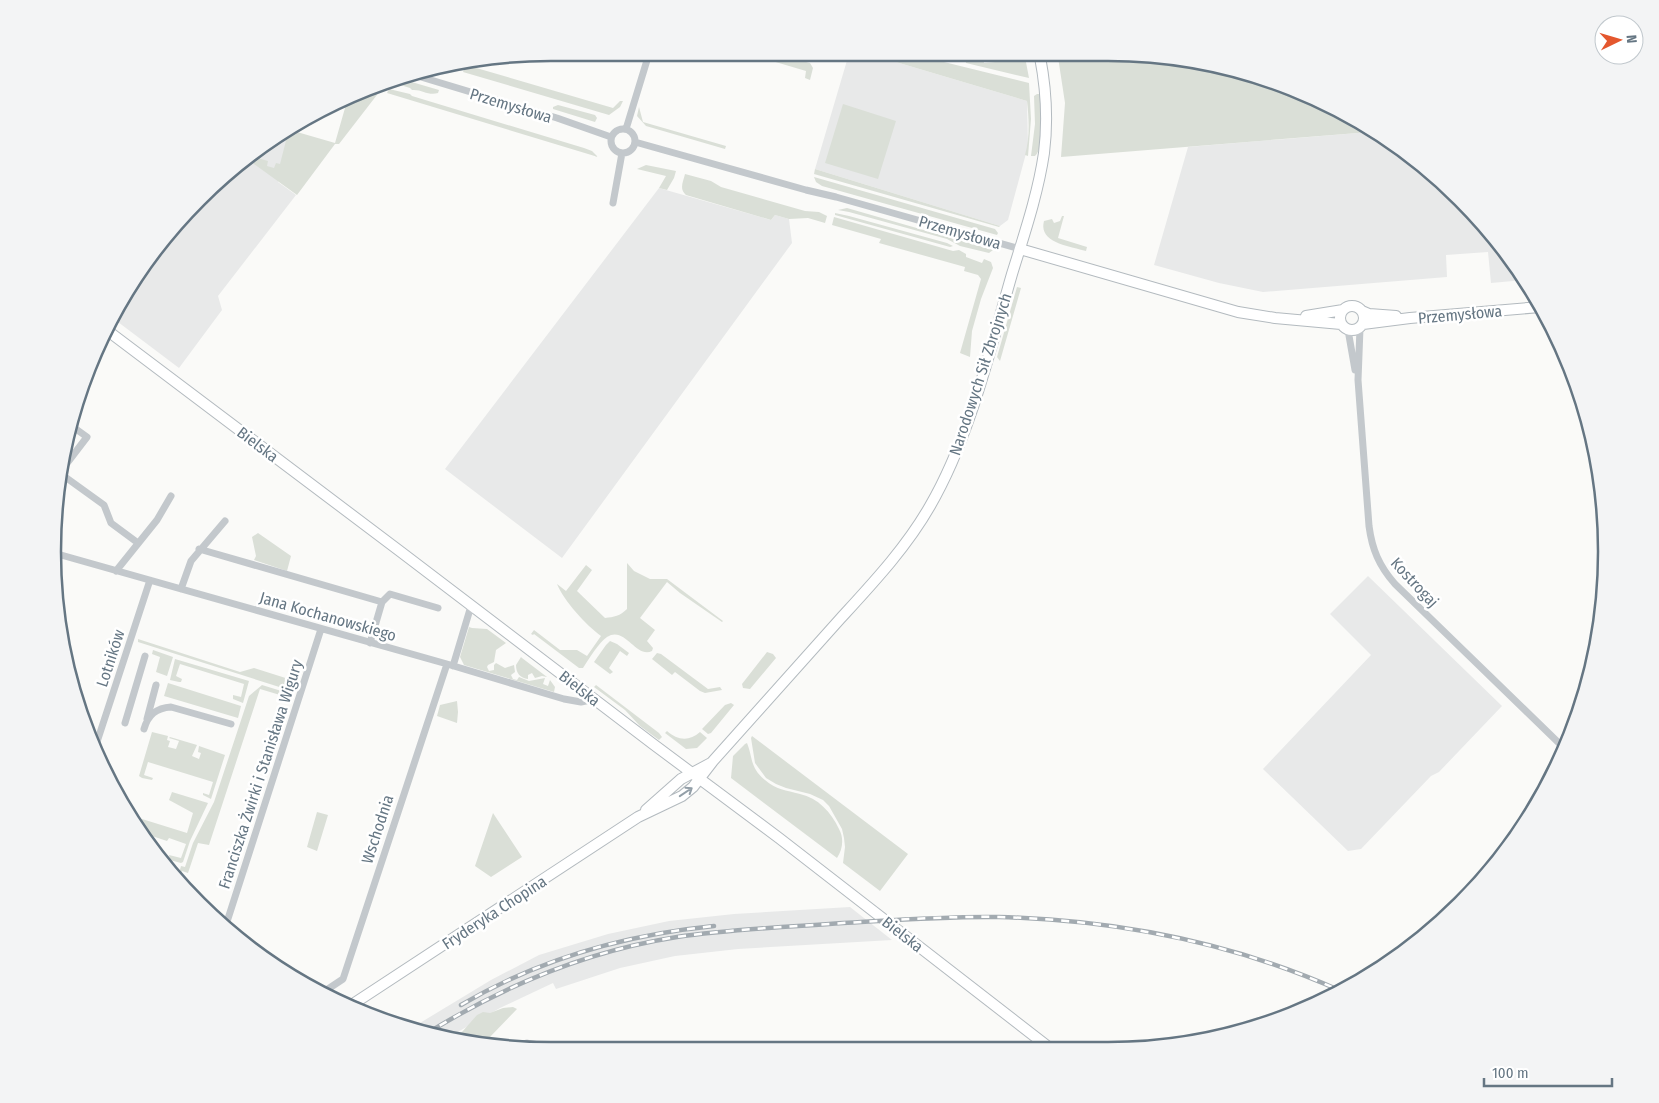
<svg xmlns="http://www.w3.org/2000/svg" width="1659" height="1103" font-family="'Fira Sans Condensed',sans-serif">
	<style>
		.built { fill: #e8e9e9 }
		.green { fill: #dadfd7 }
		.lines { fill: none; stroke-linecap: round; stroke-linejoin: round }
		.secondary-casing { stroke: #b3babf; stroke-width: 12 }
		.street { stroke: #c3c8cc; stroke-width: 7 }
		.secondary { stroke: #fff; stroke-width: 10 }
		.rail-casing { stroke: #a2aab0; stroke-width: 4.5 }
		.rail { stroke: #fff; stroke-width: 2.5; stroke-dasharray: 8; stroke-linecap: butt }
		.oneway { stroke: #939fa8 }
		.labels { text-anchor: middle; stroke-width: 5; stroke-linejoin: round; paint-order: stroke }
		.street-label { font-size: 16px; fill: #657683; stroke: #fff }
		.rim { fill: none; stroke: #657683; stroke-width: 2.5 }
	</style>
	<rect width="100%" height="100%" fill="#fafaf8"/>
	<path class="built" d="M 848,57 L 879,57 L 1027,101 L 1028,146 L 1008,220 L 1000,226 L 815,169 Z
		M 293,127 L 278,182 L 296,195 L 218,296 L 222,310 L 179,368 L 114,319 L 156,248 L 199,198 L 274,137 Z
		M 1370,132 L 1437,177 L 1504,248 L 1524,280 L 1491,283 L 1488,252 L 1446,255 L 1447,277 L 1263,292 L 1219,283 L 1154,265 L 1188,147 Z
		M 659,188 L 771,220 L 775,215 L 789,219 L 792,243 L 562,558 L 445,469 Z
		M 1368,576 L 1502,706 L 1439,772 L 1431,776 L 1361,849 L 1348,851 L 1263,769 L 1371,655 L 1330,614 Z
		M 850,907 L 892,940 L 738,949 L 675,956 L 620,968 L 556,989 L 553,983 L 500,1008 L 447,1038 L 422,1033 L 410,1029 L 491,980 L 539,955 L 608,934 L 669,921 L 734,914 Z"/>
	<path class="green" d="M 759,57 L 787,57 L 810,63 L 813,68 L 810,80 L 805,78 L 806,71 Z
		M 879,57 L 931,57 L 940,61 L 1029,83 L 1031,119 L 1028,156 L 1025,155 C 1030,138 1029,119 1027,101 Z
		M 965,57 L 983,57 L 984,63 L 1017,60 L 1017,57 L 1025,57 L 1029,78 L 966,63 Z
		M 1058,57 L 1173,57 L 1237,70 L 1328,104 L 1370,132 L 1061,157 L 1065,103 Z
		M 466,65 L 613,108 L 620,101 L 623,101 L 620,107 L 609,115 L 463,72 Z
		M 394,78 L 398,78 L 439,90 L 438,93 C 428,96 422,89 412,90 L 410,88 L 391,82 Z
		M 378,86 L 380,87 L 380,91 L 339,144 L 335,144 L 297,195 L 247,159 L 250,156 L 268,161 L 267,166 L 274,168 L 276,163 L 280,164 L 289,129 L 298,125 L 297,132 L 335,143 L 347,101 Z
		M 389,89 L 410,94 L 412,96 L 584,148 L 592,151 L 598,157 L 387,93 Z
		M 1037,94 L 1040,94 C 1041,107 1045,148 1035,156 L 1031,156 L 1035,124 L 1034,96 Z
		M 843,104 L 896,121 L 878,179 L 825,163 Z
		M 558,105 L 595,115 L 597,118 L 595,122 L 553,109 L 553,107 Z
		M 639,107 L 643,122 L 726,146 L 725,149 L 646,126 L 637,116 Z
		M 646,165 L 676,171 L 674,178 L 667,190 L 659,188 L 666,176 L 637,169 Z
		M 815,169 L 1000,226 L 999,227 L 814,174 Z
		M 685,174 L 711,181 L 721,187 L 805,211 L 819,212 L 827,216 L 825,223 L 808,218 L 789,219 L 775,215 L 771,220 L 686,195 C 679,189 683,182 685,174 Z
		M 814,177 L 995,229 L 998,233 L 997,235 L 822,186 L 816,182 Z
		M 847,208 L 993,250 L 989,253 L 960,246 L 947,239 L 849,212 L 838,210 Z
		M 835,213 L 849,216 L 947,243 L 953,246 L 950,247 L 835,215 Z
		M 1062,216 L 1064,216 L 1058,238 L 1087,247 L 1086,251 C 1070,246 1038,243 1044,221 L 1052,219 L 1054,223 L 1060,221 Z
		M 834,217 L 953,251 L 959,250 L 966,254 L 966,257 L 982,263 L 984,259 L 991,262 L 993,268 L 981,299 L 972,331 L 970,357 L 960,353 L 981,279 L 978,275 L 964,271 L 965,267 L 879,243 L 881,239 L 832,225 Z
		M 1017,287 L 1021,288 L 1000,361 L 997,357 Z
		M 258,533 L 291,556 L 287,571 L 254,560 L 256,556 L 252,537 Z
		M 627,563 L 634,571 L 650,579 L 667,579 L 723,621 L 722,622 L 680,593 L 667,582 L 640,618 L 655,630 L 647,641 L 653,648 L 652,651 C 636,659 625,625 607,637 C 599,642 589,659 583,668 L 579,668 L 534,634 L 533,635 L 531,634 L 534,630 L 560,650 L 577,650 L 587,656 L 601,636 C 586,625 564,601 557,584 L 566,591 L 586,565 L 592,570 L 577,591 L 605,618 C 614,617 620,616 627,609 Z
		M 469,627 L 472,628 L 487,629 L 506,643 L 496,650 L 494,662 L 488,665 L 487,667 L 489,671 L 494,670 L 494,665 L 496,663 L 505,668 L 514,665 L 515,672 L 511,675 L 513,679 L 517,680 L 519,677 L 529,681 L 545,678 L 543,684 L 548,686 L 550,680 L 555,687 L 554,692 L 464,665 L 460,657 Z
		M 138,639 L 240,672 L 254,668 L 295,681 L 292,691 L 138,642 Z
		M 610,641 L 617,644 L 629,653 L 627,656 L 620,651 L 609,668 L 613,672 L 610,674 L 594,662 L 606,645 Z
		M 153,650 L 173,657 L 167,676 L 156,672 L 160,657 L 152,654 Z
		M 767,652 L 773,654 L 776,658 L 750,689 L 743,688 L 742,684 Z
		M 657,653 L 661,654 L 708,689 L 720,687 L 722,690 L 705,693 L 700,691 L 675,672 L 672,675 L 652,659 Z
		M 521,657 L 522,658 L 547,677 L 542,676 L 535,678 L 532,673 L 528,675 L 528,679 C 520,678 516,673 516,665 Z
		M 175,659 L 249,681 L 243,703 L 233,699 L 233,695 L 241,697 L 244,684 L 180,664 L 176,676 L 182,679 L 181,682 L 179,682 L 170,680 Z
		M 168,683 L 241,706 L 238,718 L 164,696 Z
		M 262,685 L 291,694 L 290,698 L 260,689 L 209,845 L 198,843 L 188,873 L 182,871 L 178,882 L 177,881 L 181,866 L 185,867 L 193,843 L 214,802 L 249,696 Z
		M 596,685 L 659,733 L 662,737 L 659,740 L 640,726 L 625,710 L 594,687 Z
		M 457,701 L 458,712 L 457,723 L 437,716 L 440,705 Z
		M 731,703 L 734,705 L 711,733 L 708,734 L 702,729 L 725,705 Z
		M 667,731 C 677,740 689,742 700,732 L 707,738 L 697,748 L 686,749 L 665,733 Z
		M 152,732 L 168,736 L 167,740 L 170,741 L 168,747 L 176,749 L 179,741 L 169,738 L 170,737 L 197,745 L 192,756 L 199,759 L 201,753 L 198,752 L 199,746 L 225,755 L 211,799 L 203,795 L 203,793 L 209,795 L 213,782 L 148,762 L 144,775 L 153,778 L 152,780 L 142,778 L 139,776 Z
		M 752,736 L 908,854 L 880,891 L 843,863 L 845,847 L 844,838 L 842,829 L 829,806 L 823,800 L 810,794 L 786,788 L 776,784 L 766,778 L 755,763 L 751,738 Z
		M 747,743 C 753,758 750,768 765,780 C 776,790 786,790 800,794 C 818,798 831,812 839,829 C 844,838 843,849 837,858 L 731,778 L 733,756 L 745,744 Z
		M 172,792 L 208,803 L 190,841 L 183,862 L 181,863 L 170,860 L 169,855 L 181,858 L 186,844 L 169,838 L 167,841 L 143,833 L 139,829 L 142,819 L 187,833 L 193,813 L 169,800 Z
		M 317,812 L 328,815 L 317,851 L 307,847 Z
		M 493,813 L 522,857 L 491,877 L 475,866 Z
		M 513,1007 L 517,1009 L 489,1038 L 491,1043 L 480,1045 L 447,1038 L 462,1032 L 477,1015 L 483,1012 L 490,1013 L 503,1008 Z"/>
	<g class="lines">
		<defs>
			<path id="secondary" d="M 1020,249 L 1238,312 L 1275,318 L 1341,324
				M1340 318a12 12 0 1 1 24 0a12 12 0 1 1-24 0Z
				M 1362,311 L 1369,314 L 1396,316
				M 1306,316 L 1343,310
				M 1363,324 L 1410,318 L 1540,307
				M 108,331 L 401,552 L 653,744 L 779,838 L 1051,1049
				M 646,810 L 681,779 L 711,763
				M 350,1006 L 638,817 L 682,796 L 693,787 L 713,761 C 755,714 797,667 840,619 C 872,584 906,548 930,506 C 970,437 990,350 1012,274 C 1024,235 1038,194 1044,153 C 1048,121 1046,88 1040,57"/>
		</defs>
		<use href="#secondary" class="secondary-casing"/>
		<path class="street" d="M 411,74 L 557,118 L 611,137
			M611 141a12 12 0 1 1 24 0a12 12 0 1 1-24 0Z
			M 626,129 L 648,57
			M 635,142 L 806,190 L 836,197 L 1020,249
			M 613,203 L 622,153
			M 1360,328 L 1358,380 L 1369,526 C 1372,549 1379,566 1395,584 L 1564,748
			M 1348,330 L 1355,370
			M 61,471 L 87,437 L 69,424
			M 61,474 L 104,505 L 111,523 L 138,543
			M 199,549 L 382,602
			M 54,553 L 447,664 L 564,699 L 581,702 L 595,699
			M 116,571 L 157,520 L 171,496
			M 181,589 L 191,561 L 225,521
			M 370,643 L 382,602 L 390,594 L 438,608
			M 453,666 L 471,606
			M 147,719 L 156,685
			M 125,723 L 145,656
			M 144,729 C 148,715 156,708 171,707 L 231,724
			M 96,745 L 150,580
			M 225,928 L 321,629
			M 322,993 L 343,979 L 447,664"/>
		<use href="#secondary" class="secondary"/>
		<defs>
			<path id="rail" d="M 461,1005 C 539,959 624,935 714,926
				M 426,1034 C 503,986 587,951 677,937 C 732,929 787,927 843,923 C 895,920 947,916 999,917 C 1116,920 1234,943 1341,991
				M 485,1046 L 527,1042 L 564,1047"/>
		</defs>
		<use href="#rail" class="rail-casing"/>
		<use href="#rail" class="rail"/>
	</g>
	<defs><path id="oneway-shaft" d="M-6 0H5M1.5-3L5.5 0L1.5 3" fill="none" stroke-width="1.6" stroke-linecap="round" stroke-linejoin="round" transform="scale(1.25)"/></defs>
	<use class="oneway" href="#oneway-shaft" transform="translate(686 792) rotate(-34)"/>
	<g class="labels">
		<g class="street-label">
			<text transform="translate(511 105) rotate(17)" y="6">Przemysłowa</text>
			<text transform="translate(960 232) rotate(16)" y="6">Przemysłowa</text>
			<text transform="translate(1460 314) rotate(-5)" y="6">Przemysłowa</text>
			<text transform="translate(980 374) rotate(-72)" y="6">Narodowych Sił Zbrojnych</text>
			<text transform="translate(258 444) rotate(37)" y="6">Bielska</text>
			<text transform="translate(1415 582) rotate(47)" y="6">Kostrogaj</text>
			<text transform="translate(328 616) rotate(16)" y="6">Jana Kochanowskiego</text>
			<text transform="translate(110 658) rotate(-72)" y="6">Lotników</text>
			<text transform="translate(580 688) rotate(38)" y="6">Bielska</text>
			<text transform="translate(260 774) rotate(-72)" y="6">Franciszka Żwirki i Stanisława Wigury</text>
			<text transform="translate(377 829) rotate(-72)" y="6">Wschodnia</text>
			<text transform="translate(494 912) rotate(-33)" y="6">Fryderyka Chopina</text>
			<text transform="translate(903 934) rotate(38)" y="6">Bielska</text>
		</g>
	</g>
	<path d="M0 0H1659V1103H0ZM551 61H1108A490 490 0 0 1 1598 551V552A490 490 0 0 1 1108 1042H551A490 490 0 0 1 61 552V551A490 490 0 0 1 551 61Z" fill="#f3f4f5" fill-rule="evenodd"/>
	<path class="rim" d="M551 61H1108A490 490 0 0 1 1598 551V552A490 490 0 0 1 1108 1042H551A490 490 0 0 1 61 552V551A490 490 0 0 1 551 61Z"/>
	<g transform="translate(1619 40) rotate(85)"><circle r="24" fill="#ffffff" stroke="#c1c8cd"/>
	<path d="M0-4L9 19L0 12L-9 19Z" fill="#e4572e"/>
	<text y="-8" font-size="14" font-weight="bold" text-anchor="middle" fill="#657683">N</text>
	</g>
	<path d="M1484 1078v8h128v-8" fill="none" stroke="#657683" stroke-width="2.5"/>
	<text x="1492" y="1078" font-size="15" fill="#657683" stroke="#ffffff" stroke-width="4" paint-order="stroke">100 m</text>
</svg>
